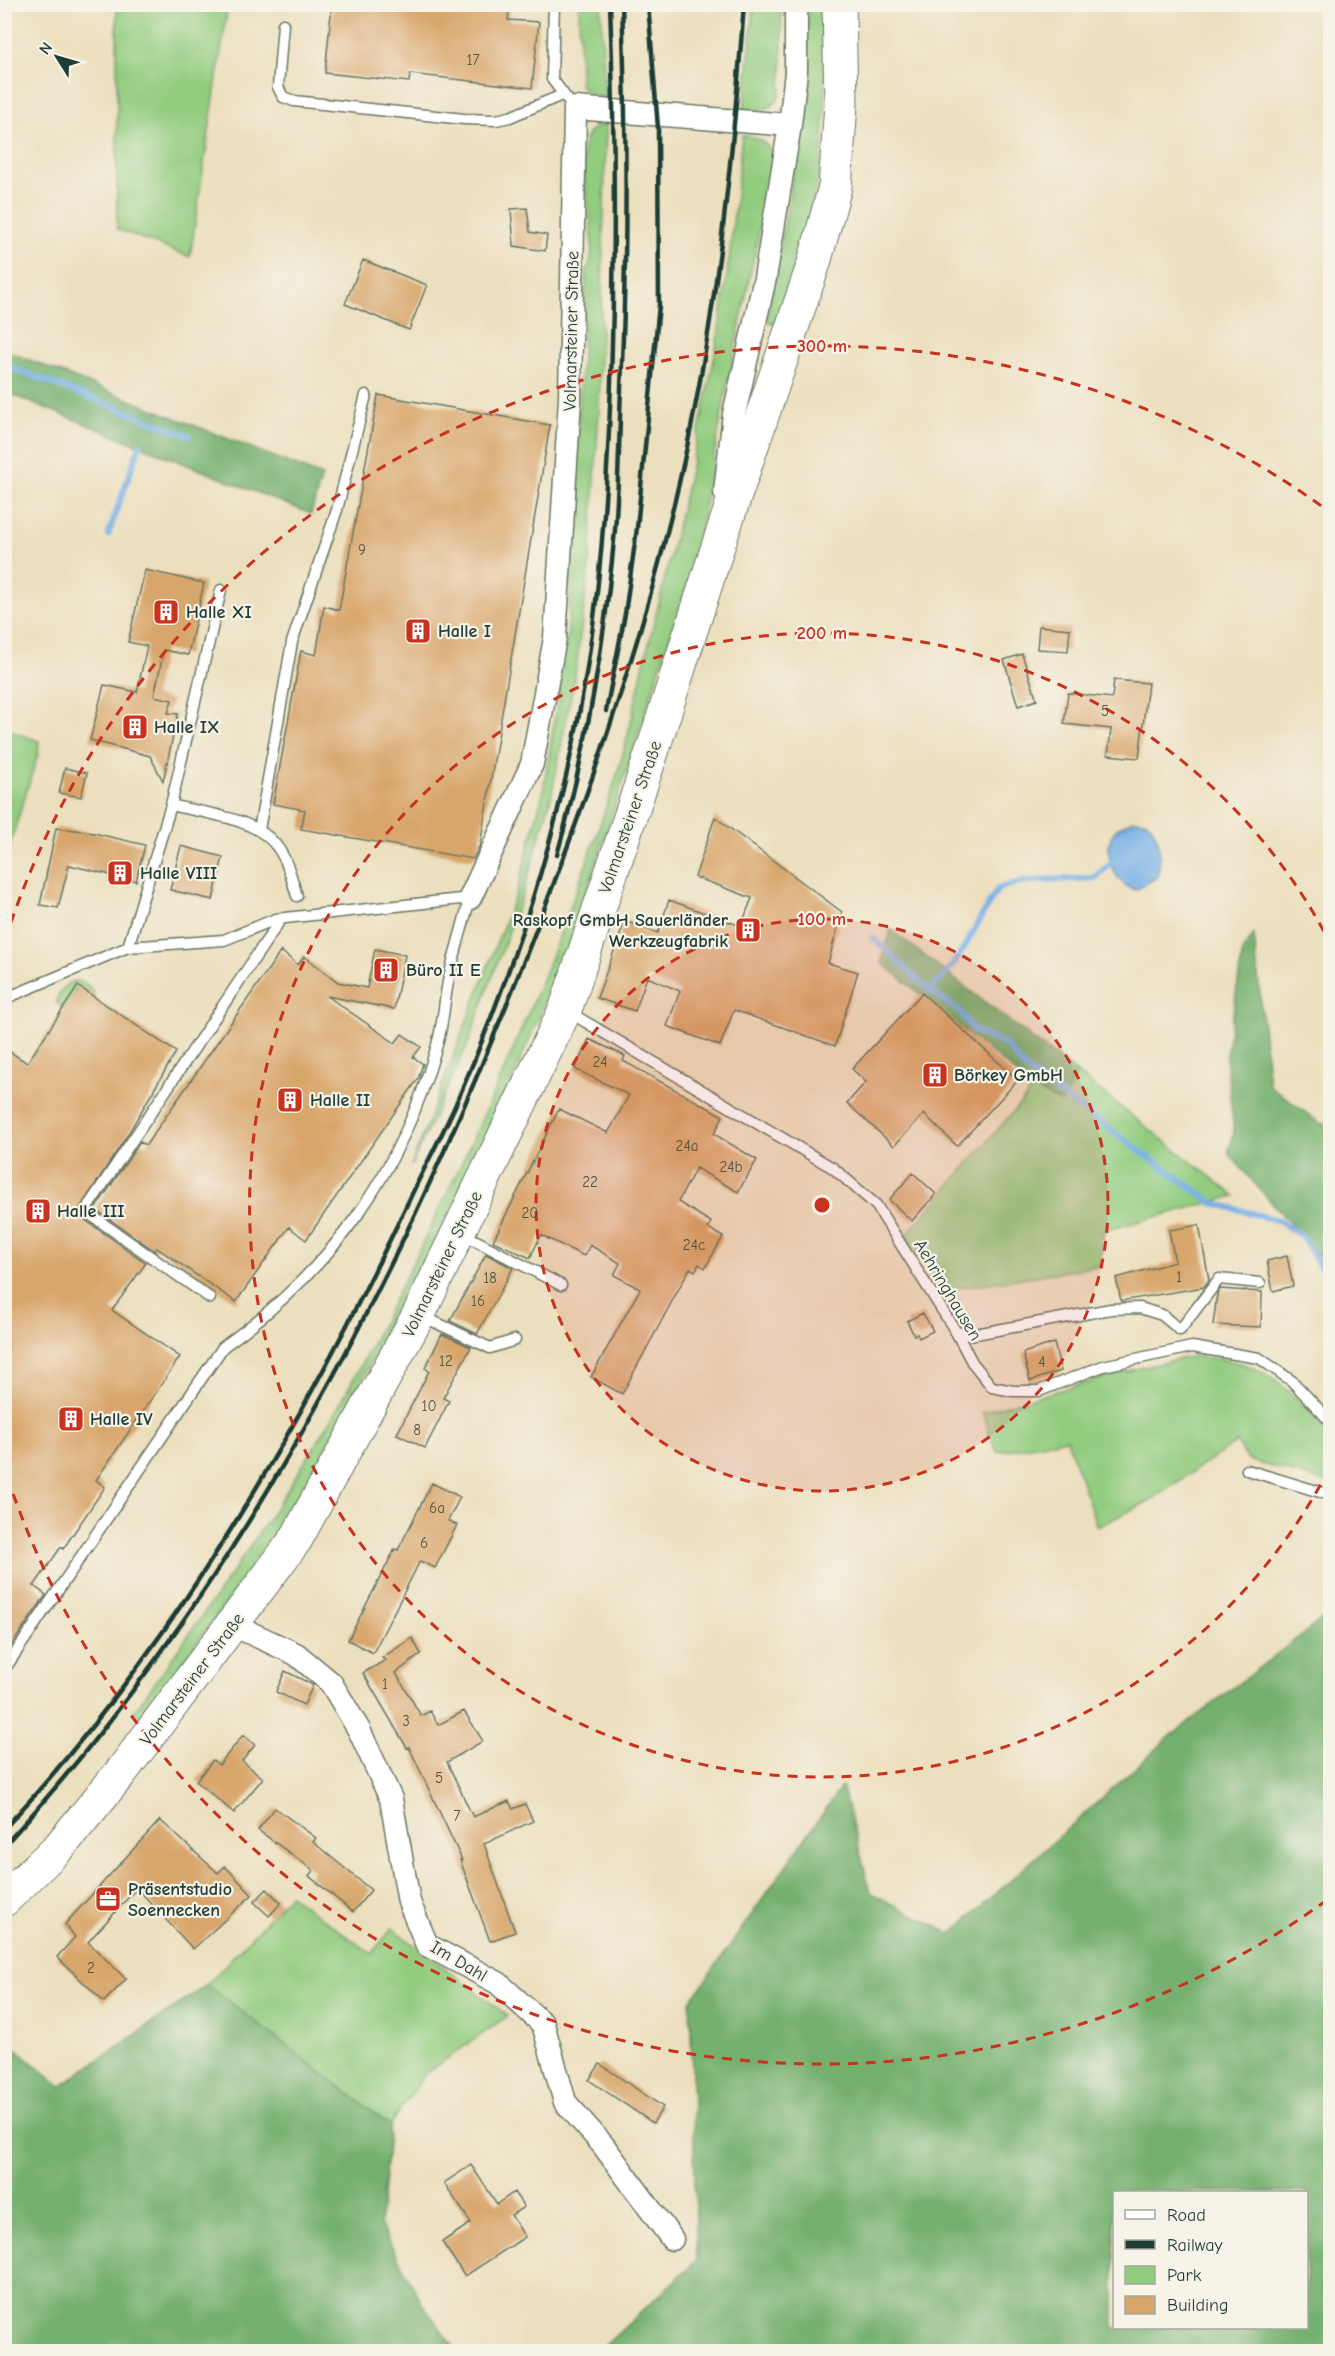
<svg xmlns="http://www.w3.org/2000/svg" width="1335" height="2356" font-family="'Comic Neue',sans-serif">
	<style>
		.green { fill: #92cc7f; stroke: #58845a; stroke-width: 1.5 }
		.forest { fill: #75b06e; stroke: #4a7651; stroke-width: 1.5; fill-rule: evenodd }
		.water { fill: #78b0e7; stroke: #4c768e; stroke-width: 1.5 }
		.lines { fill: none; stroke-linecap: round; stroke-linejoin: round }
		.stream { stroke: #78b0e7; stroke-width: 6 }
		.building { fill: #d8a56a }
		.lane-casing { stroke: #677664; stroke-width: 13 }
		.street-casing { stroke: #677664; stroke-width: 25 }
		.primary-casing { stroke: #677664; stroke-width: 35 }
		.lane { stroke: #fff; stroke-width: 10 }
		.street { stroke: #fff; stroke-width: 22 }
		.primary { stroke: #fff; stroke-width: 33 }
		.rail { stroke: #1f3d34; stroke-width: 4.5 }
		.ring { fill: none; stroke: #c8321e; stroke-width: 3; stroke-dasharray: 10 8 }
		.labels { text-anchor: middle; stroke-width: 4.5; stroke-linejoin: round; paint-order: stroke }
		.number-label { font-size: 15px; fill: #4d5742 }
		.street-label { font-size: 18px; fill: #1f3d34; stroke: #f7f3e8 }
		.poi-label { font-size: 18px; font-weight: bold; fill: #1f3d34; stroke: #f7f3e8; text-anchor: start }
		.centre { fill: #c8321e; stroke: #f7f3e8; stroke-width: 3 }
		.ring-label { font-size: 18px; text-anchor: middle; font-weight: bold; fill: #c8321e; stroke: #f7f3e8; stroke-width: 4.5; stroke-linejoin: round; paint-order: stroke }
	</style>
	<rect width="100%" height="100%" fill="#f7f3e8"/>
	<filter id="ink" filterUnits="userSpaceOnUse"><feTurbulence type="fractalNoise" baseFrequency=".0167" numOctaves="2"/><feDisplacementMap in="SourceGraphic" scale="12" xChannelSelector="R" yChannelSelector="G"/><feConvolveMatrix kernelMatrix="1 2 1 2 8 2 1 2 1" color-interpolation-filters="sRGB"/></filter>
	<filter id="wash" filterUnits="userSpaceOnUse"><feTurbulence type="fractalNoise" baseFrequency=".008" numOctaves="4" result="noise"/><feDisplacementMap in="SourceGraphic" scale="24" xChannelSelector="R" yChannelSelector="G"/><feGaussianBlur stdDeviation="1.35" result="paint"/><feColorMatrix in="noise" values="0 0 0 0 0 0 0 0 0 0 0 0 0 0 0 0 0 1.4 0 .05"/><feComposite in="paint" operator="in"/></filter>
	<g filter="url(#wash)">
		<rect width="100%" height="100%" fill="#ecdfbe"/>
		<path class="green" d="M 117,5 L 228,5 L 190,257 L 117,229 Z
			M 579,5 L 601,5 L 605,98 L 590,95 L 580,85 Z
			M 754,5 L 781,5 C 781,22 785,87 778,99 C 770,111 757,110 744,110 Z
			M 808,5 L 824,5 C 825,61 828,118 819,174 C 810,226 792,275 775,324 L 766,321 C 786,216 808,112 808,5 Z
			M 606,124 L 599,410 L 590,560 L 575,675 L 551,798 L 524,890 L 468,1043 L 411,1166 L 518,888 L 543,793 L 568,633 L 586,272 C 607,237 564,152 593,129 C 596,126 602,125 606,124 Z
			M 742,135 C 759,138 769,141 774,160 L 726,392 L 693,567 L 567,952 L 485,1143 L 336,1430 L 273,1539 L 141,1718 L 133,1713 C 200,1620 267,1525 326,1428 C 357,1377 383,1321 410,1268 C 490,1112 559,950 614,784 C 629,740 636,695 647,651 C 670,559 692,467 711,374 C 727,295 734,215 742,135 Z
			M 5,729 L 39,741 L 38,754 L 5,861 Z
			M 73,981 C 84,980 92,986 94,997 L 78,986 L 63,1009 L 57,1003 C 57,993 64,986 73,981 Z
			M 1077,1073 L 1235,1196 L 1103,1231 L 1100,1266 L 944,1290 L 905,1236 L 1034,1088 L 1061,1103 Z
			M 1193,1356 C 1205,1358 1218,1358 1231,1361 C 1276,1370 1302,1403 1330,1436 L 1330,1483 L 1248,1460 L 1237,1442 L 1151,1500 L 1097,1527 L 1067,1439 L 997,1452 L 982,1412 L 1139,1368 Z
			M 290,1895 L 372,1954 L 392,1928 L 508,2016 L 425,2074 L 390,2125 L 207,1985 Z"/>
		<path class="forest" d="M 4,350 L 322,476 L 311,514 L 5,392 Z
			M 891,930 L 1077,1073 L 1061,1103 L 1034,1088 L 881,962 Z
			M 1254,934 L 1269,1085 L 1321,1124 L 1330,1123 L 1330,1269 L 1228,1153 L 1234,1133 L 1226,1057 L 1243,950 Z
			M 1330,1613 L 1330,2351 L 599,2351 L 697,2260 L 690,2002 L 842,1786 L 871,1893 L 951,1934 L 1173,1734 ZM 1306,2192 L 1306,2328 L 1114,2328 L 1114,2192 Z
			M 207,1985 L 390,2125 L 380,2224 L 423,2305 L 457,2351 L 5,2351 L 5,2040 L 61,2086 Z"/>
		<path class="water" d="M 1133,820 L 1147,821 C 1161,836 1161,856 1158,876 L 1136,890 C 1131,888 1126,887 1123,883 C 1111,872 1102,844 1116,830 C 1120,826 1127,823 1133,820 Z"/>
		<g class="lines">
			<path class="stream" d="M 4,365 L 190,436
				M 108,535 L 140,445
				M 872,937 L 929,990 L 959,1011 L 973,1030 L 1006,1045 L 1022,1066 L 1042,1081 L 1213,1203 L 1277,1220 L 1302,1236 L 1319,1265 L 1330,1273
				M 929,990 C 959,968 977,920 998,889 C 1028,877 1064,880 1095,878 L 1112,862"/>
		</g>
		<g id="blocks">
			<path class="building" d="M 332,4 L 510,4 L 508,20 L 539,22 L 532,88 L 410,74 L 409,82 L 325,73 Z
				M 527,208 L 530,232 L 547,235 L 545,251 L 514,246 L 511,209 Z
				M 363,260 L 427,285 L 409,330 L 345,304 Z
				M 378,395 L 550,425 L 480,845 L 473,859 L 301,829 L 305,810 L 273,804 L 301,651 L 316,655 L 324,606 L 339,610 Z
				M 145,570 L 204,583 L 188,655 L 164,650 L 154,696 L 172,700 L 168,713 L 178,714 L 163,781 L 150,756 L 90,740 L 104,685 L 137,692 L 147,646 L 128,642 Z
				M 1039,626 L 1070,629 L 1068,651 L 1037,649 Z
				M 1022,654 L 1037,700 L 1018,706 L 1004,660 Z
				M 1114,680 L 1148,683 L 1139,758 L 1108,755 L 1111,729 L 1064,724 L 1068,693 L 1112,698 Z
				M 65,768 L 87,773 L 81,797 L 59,793 Z
				M 715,817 L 842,912 L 828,963 L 858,972 L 835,1046 L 734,1010 L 720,1046 L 667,1026 L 680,991 L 647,977 L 635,1011 L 597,998 L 625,921 L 658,933 L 669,900 L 741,926 L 752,898 L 695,877 Z
				M 56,828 L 85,831 L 145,845 L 136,881 L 69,865 L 58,908 L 40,905 Z
				M 181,846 L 223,857 L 213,900 L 170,890 Z
				M 375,949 L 405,955 L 394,1009 L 327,996 L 395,1043 L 402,1034 L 421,1047 L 413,1057 L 423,1064 L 418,1079 L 306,1240 L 289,1227 L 236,1302 L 157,1248 L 155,1251 L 95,1209 L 140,1142 L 146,1145 L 281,951 L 298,965 L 304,956 L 338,982 L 367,988 Z
				M 78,986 L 176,1052 L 128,1134 L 78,1211 L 81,1217 L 146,1263 L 112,1310 L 180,1357 L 96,1480 L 105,1487 L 63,1549 L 61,1547 L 34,1586 L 46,1595 L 4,1656 L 4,1048 L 27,1063 Z
				M 922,993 L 1018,1080 L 957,1146 L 924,1114 L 894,1146 L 847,1103 L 866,1082 L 852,1069 Z
				M 589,1039 L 625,1056 L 623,1061 L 723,1116 L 714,1134 L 757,1160 L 738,1192 L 696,1168 L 678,1202 L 711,1222 L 708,1228 L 723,1237 L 705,1268 L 699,1264 L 695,1271 L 690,1268 L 622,1394 L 591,1377 L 640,1289 L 614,1275 L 620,1263 L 590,1245 L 584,1256 L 541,1235 L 530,1258 L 493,1241 L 559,1109 L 608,1133 L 629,1095 L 575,1069 Z
				M 913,1173 L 936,1194 L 912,1221 L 889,1200 Z
				M 1199,1225 L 1209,1280 L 1204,1287 L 1121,1301 L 1116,1278 L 1175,1262 L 1169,1230 Z
				M 486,1254 L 513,1268 L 477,1334 L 450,1321 Z
				M 1287,1256 L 1293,1286 L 1273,1291 L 1267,1261 Z
				M 1220,1289 L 1262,1292 L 1261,1327 L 1213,1325 L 1217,1294 Z
				M 923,1313 L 933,1331 L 919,1338 L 917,1334 L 914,1335 L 907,1321 Z
				M 442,1334 L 471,1347 L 443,1398 L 449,1401 L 425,1448 L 397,1434 L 429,1371 L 425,1368 Z
				M 1054,1343 L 1061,1371 L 1030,1381 L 1023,1353 Z
				M 432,1483 L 460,1497 L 448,1521 L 457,1525 L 435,1568 L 420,1561 L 373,1653 L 348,1640 L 395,1549 L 398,1550 Z
				M 412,1638 L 421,1654 L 396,1673 L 421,1716 L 430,1711 L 438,1725 L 464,1711 L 483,1741 L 447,1762 L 473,1817 L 509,1801 L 513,1809 L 525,1804 L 533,1821 L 484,1844 L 515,1932 L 490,1941 L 460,1860 L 462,1860 L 409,1747 L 407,1748 L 363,1673 L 386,1660 L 382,1658 Z
				M 285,1671 L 313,1685 L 304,1705 L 276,1692 Z
				M 243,1735 L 255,1745 L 242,1761 L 263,1778 L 234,1813 L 196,1781 L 213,1760 L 219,1765 Z
				M 275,1808 L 316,1838 L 313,1842 L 371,1890 L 353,1912 L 309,1876 L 313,1870 L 258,1830 Z
				M 160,1820 L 218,1873 L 225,1866 L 252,1895 L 193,1949 L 137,1888 L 88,1942 L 126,1979 L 104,2002 L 57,1957 L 75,1937 L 65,1924 Z
				M 267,1889 L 281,1903 L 269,1916 L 254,1902 Z
				M 600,2064 L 663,2107 L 653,2123 L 589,2080 Z
				M 471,2165 L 497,2204 L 514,2192 L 524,2207 L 511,2215 L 525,2237 L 465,2276 L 442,2242 L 471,2223 L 444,2183 Z"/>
		</g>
	</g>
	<g filter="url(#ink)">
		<use href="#blocks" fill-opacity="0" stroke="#677664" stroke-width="1.5"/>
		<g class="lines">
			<defs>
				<path id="lane" d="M 554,4 L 552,79 L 567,99
					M 283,24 L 278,87 L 283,97 L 294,101 L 464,119 L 496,120 L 510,117 L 562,95
					M 171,805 C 205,814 257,817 278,848 C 288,862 292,880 297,896
					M 259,830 L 292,642 L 337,510 L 366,395
					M 128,947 L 171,805 L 221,590
					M 4,999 L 128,947 L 224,940 L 276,919 L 470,898 C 463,926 454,954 448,982 C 444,1003 443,1025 437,1045 C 401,1174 332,1269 223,1347 L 4,1670
					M 567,1011 L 833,1168 L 876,1205 L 956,1332 L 972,1362 L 992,1387 L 1013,1391 L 1039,1391 L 1103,1366 L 1192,1347 L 1259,1358 L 1292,1381 L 1330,1421
					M 461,1233 L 561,1285
					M 210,1298 L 85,1211 L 281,919
					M 422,1316 L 490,1348 L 515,1340
					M 956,1332 L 970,1335 L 1111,1309 L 1140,1308 L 1162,1315 L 1180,1330 L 1219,1279 L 1260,1283
					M 1247,1470 L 1330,1495"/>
				<path id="street" d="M 725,492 L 734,414 L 765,278 L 790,125
					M 470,898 L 532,764 L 555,638 L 570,399 L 575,108 L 790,125 L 796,72 L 796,4
					M 233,1625 L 296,1654 L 331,1683 L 359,1730 L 391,1799 L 409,1902 L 427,1945 L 498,1983 L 543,2024 L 565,2102 L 603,2145 L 672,2239"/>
				<path id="primary" d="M 4,1900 L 60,1846 L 122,1771 L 296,1539 L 419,1314 L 565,1010 L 652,752 L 720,540 L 814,263 L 835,187 L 841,104 L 839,4"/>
			</defs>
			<use href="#lane" class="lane-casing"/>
			<use href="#street" class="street-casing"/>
			<use href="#primary" class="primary-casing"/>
			<use href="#lane" class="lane"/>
			<use href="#street" class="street"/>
			<use href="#primary" class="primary"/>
			<path class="rail" d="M 606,711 L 625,614 L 637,528 L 659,305 L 658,128 L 648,4
				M 557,855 C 587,748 605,640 615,530 C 619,483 619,436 621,389 C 627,261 627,133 622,4
				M 4,1829 C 175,1645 304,1422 411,1196 C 425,1166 441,1137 455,1106 C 510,979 555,846 580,709 C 600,601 607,491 611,382 C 615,256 615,130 610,4
				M 4,1846 C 245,1583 409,1260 536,930 C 597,772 652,612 687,447 C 718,301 733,153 744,4"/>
		</g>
	</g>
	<circle cx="822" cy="1205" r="286" fill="#c8321e" fill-opacity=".12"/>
	<g class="ring">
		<circle cx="822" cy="1205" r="286"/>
		<path d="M1329 1469A572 572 0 1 1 1329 941"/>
		<path d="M1327 1900A859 859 0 0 1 5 1470M5 940A859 859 0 0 1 1327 510"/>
	</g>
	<defs>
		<symbol id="building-square" viewBox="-11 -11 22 22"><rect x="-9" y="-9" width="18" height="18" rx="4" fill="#c8321e" stroke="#f7f3e8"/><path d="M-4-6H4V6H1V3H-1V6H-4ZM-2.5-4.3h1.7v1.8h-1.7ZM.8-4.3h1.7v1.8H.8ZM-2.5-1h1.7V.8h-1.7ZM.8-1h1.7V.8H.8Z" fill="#fff"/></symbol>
		<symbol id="office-square" viewBox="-11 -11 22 22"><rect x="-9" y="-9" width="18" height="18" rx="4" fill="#c8321e" stroke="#f7f3e8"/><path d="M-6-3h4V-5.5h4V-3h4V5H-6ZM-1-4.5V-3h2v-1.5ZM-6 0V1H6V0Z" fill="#fff"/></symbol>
	</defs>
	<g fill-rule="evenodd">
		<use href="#building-square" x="151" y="597" width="30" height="30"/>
		<use href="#building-square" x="403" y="616" width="30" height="30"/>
		<use href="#building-square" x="120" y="712" width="30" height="30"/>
		<use href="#building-square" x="105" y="858" width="30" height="30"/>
		<use href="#building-square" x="733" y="915" width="30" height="30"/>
		<use href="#building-square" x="371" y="955" width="30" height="30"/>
		<use href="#building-square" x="920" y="1060" width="30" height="30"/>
		<use href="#building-square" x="275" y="1085" width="30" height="30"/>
		<use href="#building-square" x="23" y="1196" width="30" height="30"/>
		<use href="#building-square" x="56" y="1404" width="30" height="30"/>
		<use href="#office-square" x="93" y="1884" width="30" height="30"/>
	</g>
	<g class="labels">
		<g class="number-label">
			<text x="473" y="65">17</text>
			<text x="362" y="555">9</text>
			<text x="1105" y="716">5</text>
			<text x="600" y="1067">24</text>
			<text x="687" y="1151">24a</text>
			<text x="731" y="1172">24b</text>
			<text x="590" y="1187">22</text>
			<text x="530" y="1218">20</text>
			<text x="694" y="1250">24c</text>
			<text x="1179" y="1282">1</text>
			<text x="490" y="1283">18</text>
			<text x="478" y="1306">16</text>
			<text x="446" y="1366">12</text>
			<text x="1042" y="1367">4</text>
			<text x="429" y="1411">10</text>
			<text x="417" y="1435">8</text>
			<text x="437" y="1513">6a</text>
			<text x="424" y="1548">6</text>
			<text x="385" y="1689">1</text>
			<text x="406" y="1726">3</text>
			<text x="439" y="1783">5</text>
			<text x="457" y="1821">7</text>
			<text x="91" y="1973">2</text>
		</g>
		<g class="street-label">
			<text transform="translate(571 331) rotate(-89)" y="6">Volmarsteiner Straße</text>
			<text transform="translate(630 817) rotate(-71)" y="6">Volmarsteiner Straße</text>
			<text transform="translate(442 1264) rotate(-64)" y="6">Volmarsteiner Straße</text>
			<text transform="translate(948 1290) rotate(59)" y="6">Aehringhausen</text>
			<text transform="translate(192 1679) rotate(-53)" y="6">Volmarsteiner Straße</text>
			<text transform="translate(459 1961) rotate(31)" y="6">Im Dahl</text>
		</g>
		<g class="poi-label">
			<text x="186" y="618">Halle XI</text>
			<text x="438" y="637">Halle I</text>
			<text x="154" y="733">Halle IX</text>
			<text x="140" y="879">Halle VIII</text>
			<text x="728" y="926" text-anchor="end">Raskopf GmbH Sauerländer<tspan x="728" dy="21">Werkzeugfabrik</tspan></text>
			<text x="406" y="976">Büro II E</text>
			<text x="954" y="1081">Börkey GmbH</text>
			<text x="310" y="1106">Halle II</text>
			<text x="57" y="1217">Halle III</text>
			<text x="90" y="1425">Halle IV</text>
			<text x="128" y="1895">Präsentstudio<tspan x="128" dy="21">Soennecken</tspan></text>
		</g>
	</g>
	<circle cx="822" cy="1205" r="9" class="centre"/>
	<g class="ring-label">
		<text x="822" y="352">300 m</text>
		<text x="822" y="639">200 m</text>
		<text x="822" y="925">100 m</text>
	</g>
	<rect width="1335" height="2356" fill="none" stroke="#f7f3e8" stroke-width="24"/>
	<rect x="1113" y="2191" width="195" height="138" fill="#f7f3e8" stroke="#a1aaa0" stroke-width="1.5"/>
	<rect x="1125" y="2210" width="30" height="9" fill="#ffffff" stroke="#a1aaa0" stroke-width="1.5"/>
	<text x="1167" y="2221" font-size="18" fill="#1f3d34">Road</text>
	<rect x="1125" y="2240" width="30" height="9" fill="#1f3d34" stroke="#a1aaa0" stroke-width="1.5"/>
	<text x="1167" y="2251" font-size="18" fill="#1f3d34">Railway</text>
	<rect x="1125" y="2266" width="30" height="18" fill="#92cc7f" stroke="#a1aaa0" stroke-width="1.5"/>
	<text x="1167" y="2281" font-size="18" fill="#1f3d34">Park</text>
	<rect x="1125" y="2296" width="30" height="18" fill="#d8a56a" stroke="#a1aaa0" stroke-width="1.5"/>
	<text x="1167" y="2311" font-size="18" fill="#1f3d34">Building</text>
	<g transform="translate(57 57) rotate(307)" stroke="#f7f3e8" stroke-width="4.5" paint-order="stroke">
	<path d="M0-4.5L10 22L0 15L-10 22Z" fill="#1f3d34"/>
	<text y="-9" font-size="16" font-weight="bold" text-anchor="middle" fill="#1f3d34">N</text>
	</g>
</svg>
